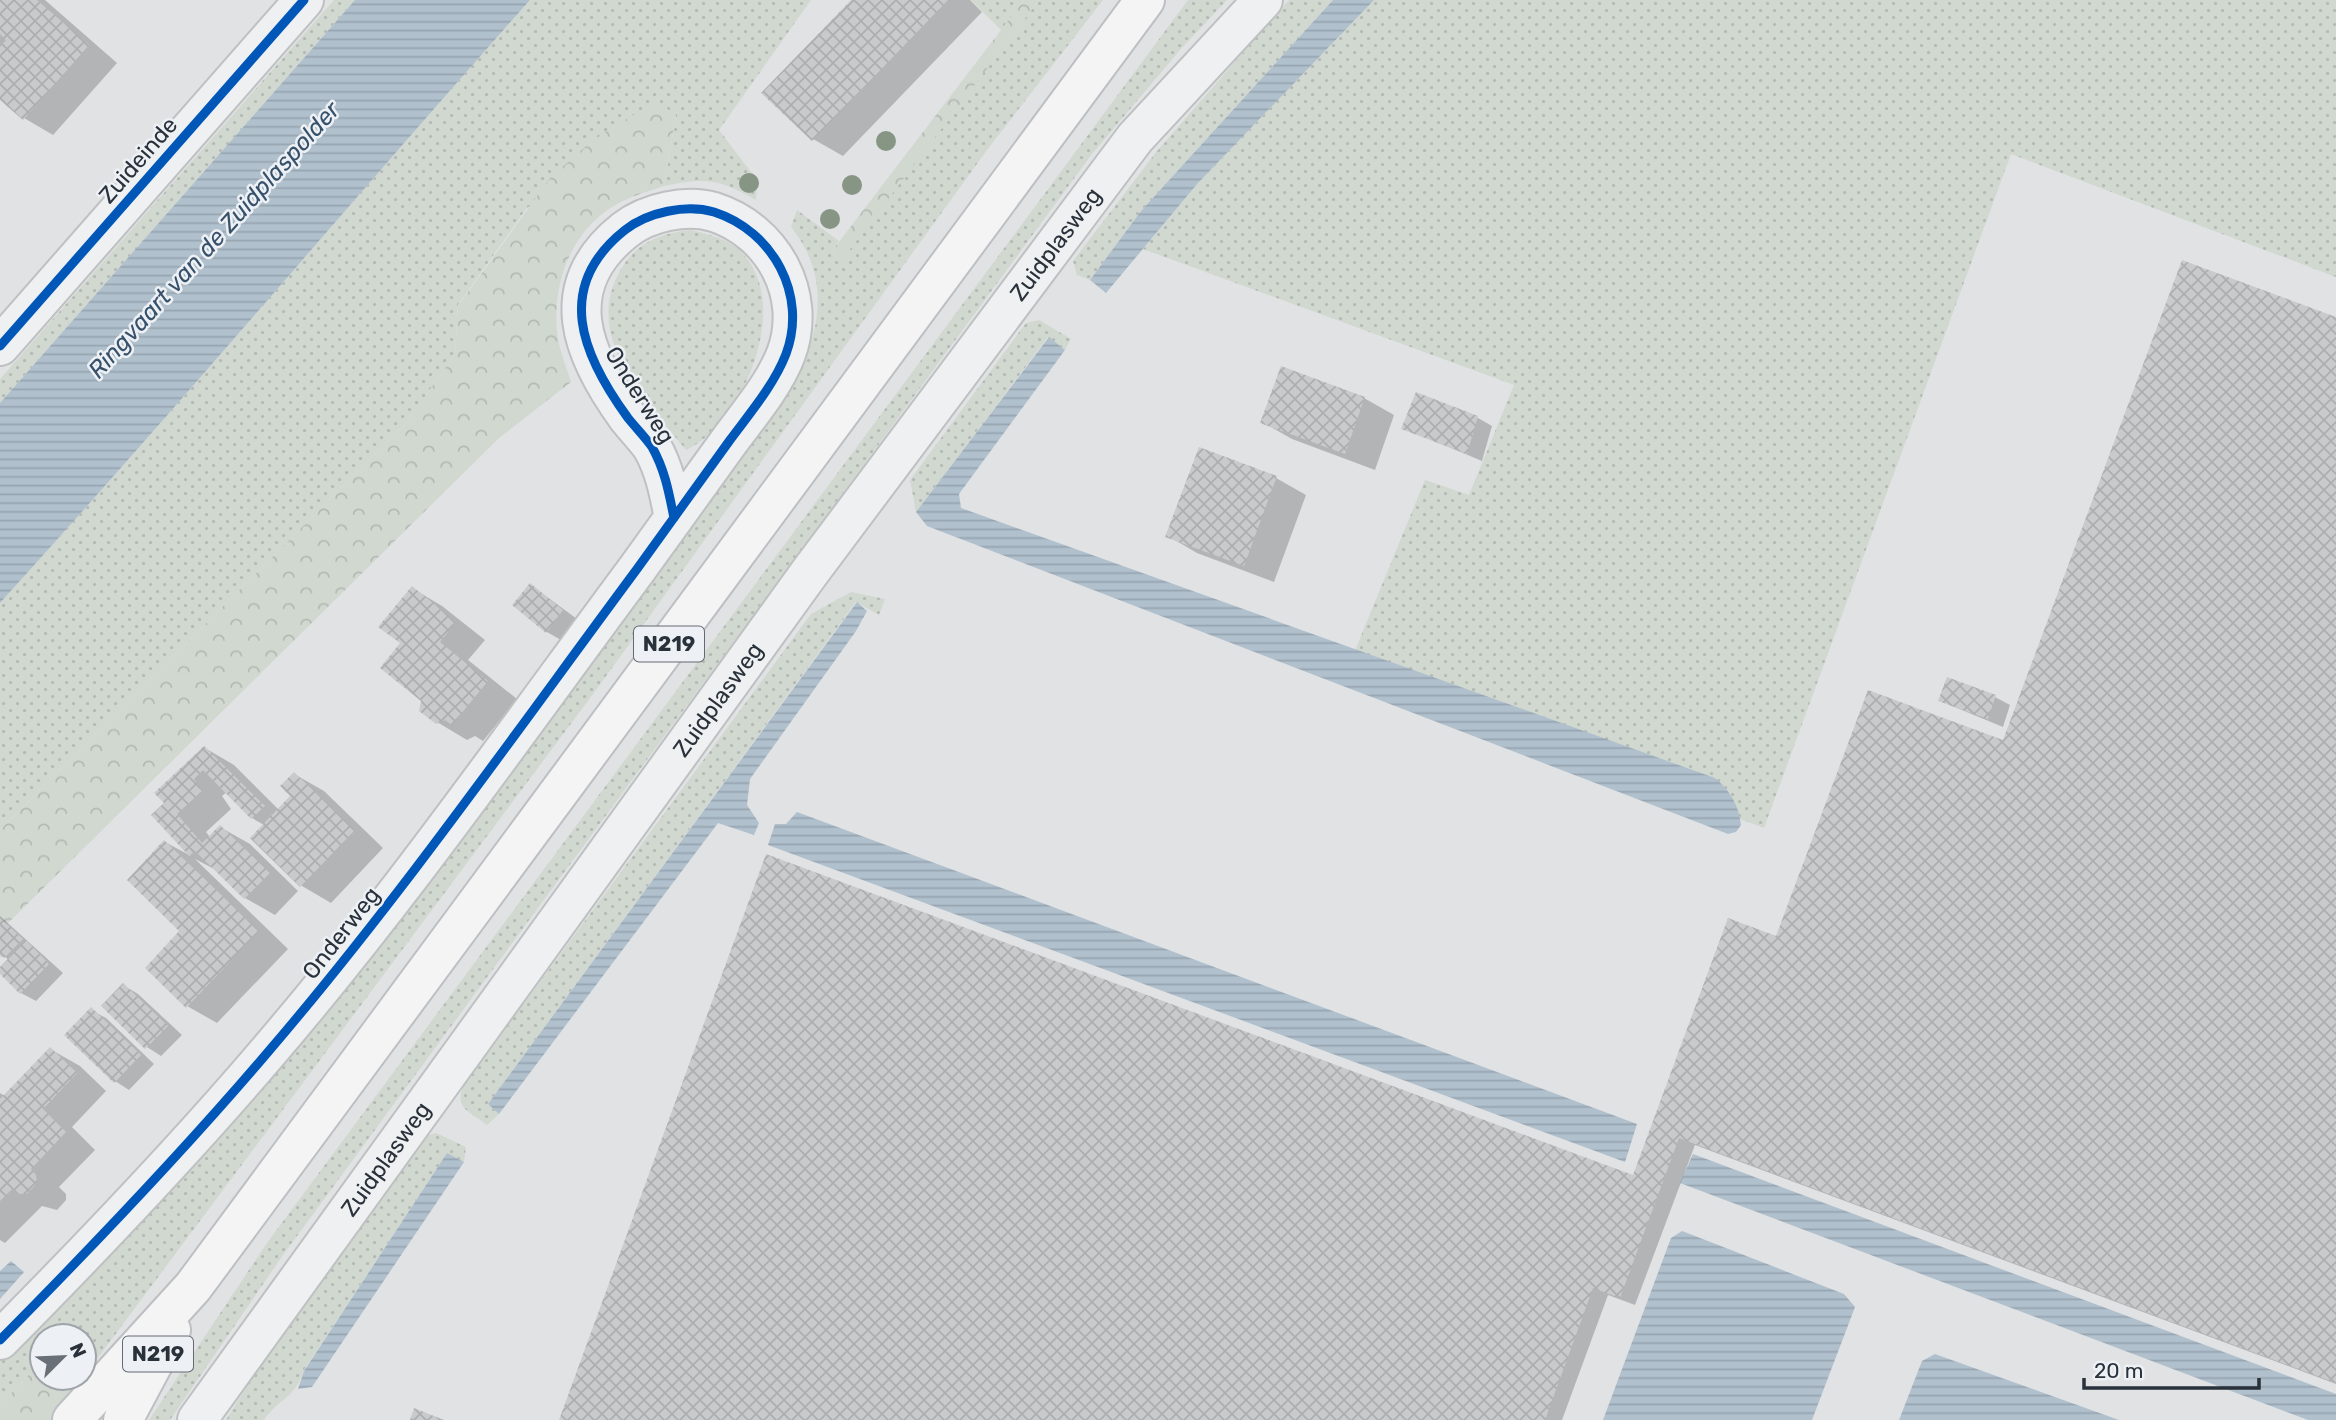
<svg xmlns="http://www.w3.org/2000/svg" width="2336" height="1420" font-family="Rubik,sans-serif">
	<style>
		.grass { fill: url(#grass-dots) }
		.forest { fill: url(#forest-crowns) }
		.water { fill: url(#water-rules) }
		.shadow { fill: #0003 }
		.building { fill: url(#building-cross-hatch) }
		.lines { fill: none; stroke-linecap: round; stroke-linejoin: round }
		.minor-casing { stroke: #bec0c2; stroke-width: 42 }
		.tertiary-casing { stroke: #bec0c2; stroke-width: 42 }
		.primary-casing { stroke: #bdbfc2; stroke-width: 42 }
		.minor { stroke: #eff0f1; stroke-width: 38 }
		.tertiary { stroke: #eff0f1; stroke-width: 38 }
		.primary { stroke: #f4f4f5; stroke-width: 38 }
		.cycleway-casing { stroke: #edf0f4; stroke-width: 13 }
		.cycleway { stroke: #0057b8; stroke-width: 9 }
		.tree { fill: #879585 }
		.labels { text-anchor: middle; stroke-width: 5; stroke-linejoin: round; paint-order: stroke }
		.shield { fill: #edf0f4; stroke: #646a72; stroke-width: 2 }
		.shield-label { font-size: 21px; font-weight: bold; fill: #29313b }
		.street-label { font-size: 23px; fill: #29313b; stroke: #edf0f4 }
		.water-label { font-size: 24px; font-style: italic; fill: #37516b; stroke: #edf0f4 }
	</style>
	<defs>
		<pattern id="grass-dots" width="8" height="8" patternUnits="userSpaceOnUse" patternTransform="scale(1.75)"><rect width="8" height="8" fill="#d1d8d0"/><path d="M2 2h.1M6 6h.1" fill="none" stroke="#b3bab4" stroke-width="1.8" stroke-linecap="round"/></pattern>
		<pattern id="forest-crowns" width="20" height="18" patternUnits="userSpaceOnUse" patternTransform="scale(1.75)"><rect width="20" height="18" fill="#d1d8d0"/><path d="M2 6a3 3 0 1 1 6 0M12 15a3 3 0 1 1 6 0" fill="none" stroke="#b3bab4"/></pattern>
		<pattern id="water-rules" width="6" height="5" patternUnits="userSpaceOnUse" patternTransform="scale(1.75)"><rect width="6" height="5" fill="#b0c0cd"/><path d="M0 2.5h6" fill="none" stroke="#97a5b1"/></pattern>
		<pattern id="building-cross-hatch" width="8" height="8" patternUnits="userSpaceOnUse" patternTransform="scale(1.75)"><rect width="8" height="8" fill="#c8cacc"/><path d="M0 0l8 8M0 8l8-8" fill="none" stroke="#acaeb0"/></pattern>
	</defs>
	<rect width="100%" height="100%" fill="#e0e2e4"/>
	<path class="grass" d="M 334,0 L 355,0 L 0,403 L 0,379 Z
		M 530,0 L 811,0 L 719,130 L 757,180 L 756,200 C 720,179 705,177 664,186 L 676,115 L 527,208 L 458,305 L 455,354 L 408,421 L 0,830 L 0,603 C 180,405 352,200 530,0 Z
		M 971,0 L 1024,0 L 1001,30 Z
		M 1039,0 L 1103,0 L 987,150 L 596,690 L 85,1375 L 84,1336 L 42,1336 L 42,1361 L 0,1405 L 0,1360 L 102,1254 L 786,394 C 820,341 834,280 791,227 L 797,210 L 839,241 L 832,251 L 842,259 Z
		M 1188,0 L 1227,0 L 1180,50 L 1092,154 L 283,1255 L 170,1420 L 149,1420 L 267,1243 Z
		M 1289,0 L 1333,0 L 1141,211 L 1090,280 L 1077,275 L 1073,261 L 1157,151 Z
		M 1374,0 L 2336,0 L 2336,277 L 2011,154 L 1764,828 L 1347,670 L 1425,480 L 1469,495 L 1514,385 L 1143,249 L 1198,183 Z
		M 691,230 C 709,235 727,238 740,251 C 794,301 744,424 686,450 C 646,401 582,337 620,271 C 635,243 661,233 691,230 Z
		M 1039,320 L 1071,339 L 1065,350 L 1048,337 L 916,512 L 910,480 L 1026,323 Z
		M 851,592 L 885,599 L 879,615 L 856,602 L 488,1104 L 499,1114 L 487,1125 C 470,1111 453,1108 464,1085 L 811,614 Z
		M 436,1133 L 466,1147 L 464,1162 L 447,1153 L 304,1370 C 295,1399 280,1397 264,1420 L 226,1420 L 262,1362 L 426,1136 Z"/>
	<path class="forest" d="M 1024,0 L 1039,0 L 842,260 L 832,251 Z
		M 656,101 L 676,115 L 664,186 C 643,193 618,200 601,215 C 567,243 553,288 557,331 C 558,347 566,366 571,382 L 499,438 L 0,931 L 0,830 L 408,421 L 455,354 L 458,306 L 550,178 L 594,139 Z
		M 42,1361 L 42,1378 L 83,1378 L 54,1420 L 0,1420 L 0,1405 Z"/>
	<path class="water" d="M 355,0 L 530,0 C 352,200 180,405 0,603 L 0,403 Z
		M 1333,0 L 1374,0 L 1198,183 L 1106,293 L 1090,280 L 1141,211 Z
		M 1049,337 L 1065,350 L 959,494 L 961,508 L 1715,778 C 1730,790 1739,806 1741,825 L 1736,832 L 1728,834 L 927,526 L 916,512 Z
		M 857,602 L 867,611 L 856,631 L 750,779 L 747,805 L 759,823 L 754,835 L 718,823 L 499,1114 L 488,1104 Z
		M 797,812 L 1637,1124 L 1625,1162 L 768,845 L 775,824 L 786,824 Z
		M 447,1153 L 464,1162 L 312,1387 L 298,1389 L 304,1371 Z
		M 1693,1154 L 2336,1394 L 2336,1420 L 2308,1420 L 1680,1183 Z
		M 1682,1231 L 1844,1294 L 1855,1307 L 1812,1420 L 1603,1420 L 1671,1238 Z
		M 11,1261 L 24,1272 L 0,1299 L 0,1271 Z
		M 1935,1354 L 2119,1420 L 1899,1420 L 1922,1361 Z"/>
	<path class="shadow" d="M 0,0 L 45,0 L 117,63 L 53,135 L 24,118 L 0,97 Z
		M 853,0 L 970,0 L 982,12 L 843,156 L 813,139 Z
		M 2336,319 L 2336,1384 L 1695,1145 L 1635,1305 L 1608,1295 L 1562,1420 L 561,1420 L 1634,1177 L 1777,938 L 2004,742 Z
		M 1364,398 L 1394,415 L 1375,470 L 1292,439 L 1262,422 Z
		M 1478,418 L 1492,426 L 1482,461 L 1403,428 Z
		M 1276,478 L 1306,495 L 1274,582 L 1197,553 L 1168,536 Z
		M 531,585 L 577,619 L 561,640 L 547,632 Z
		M 412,588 L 442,606 L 485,640 L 468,660 L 517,699 L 483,741 L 475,736 L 467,740 L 437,722 L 423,700 L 402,643 Z
		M 1995,697 L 2010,705 L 2003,727 L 1940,701 Z
		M 205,748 L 234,765 L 279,810 L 292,796 L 294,774 L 324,791 L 383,848 L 331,903 L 302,886 L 252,838 L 264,825 L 252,818 L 227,792 L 222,796 L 231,809 L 206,832 L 210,837 L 220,827 L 250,844 L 298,891 L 275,915 L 245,898 L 218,871 L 195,859 L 288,949 L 217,1023 L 187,1006 L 182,930 L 165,842 L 191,856 L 154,815 L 166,803 Z
		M 0,916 L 63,973 L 36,1001 L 21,993 L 0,971 L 9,960 L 0,953 Z
		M 123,985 L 138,994 L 182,1035 L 161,1056 L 147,1047 Z
		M 91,1010 L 106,1018 L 154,1064 L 129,1090 L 115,1081 Z
		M 50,1049 L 80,1066 L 106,1091 L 72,1127 L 95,1150 L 59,1187 L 66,1194 L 66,1200 L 57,1210 L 42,1206 L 5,1243 L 0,1240 L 0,1093 L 5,1096 Z"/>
	<path class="building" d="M 0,0 L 37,0 L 89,45 L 23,120 L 0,100 L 0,47 L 6,40 L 0,34 Z
		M 851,0 L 948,0 L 812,141 L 761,93 Z
		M 2182,260 L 2336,317 L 2336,1383 L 1679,1138 L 1620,1298 L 1593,1288 L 1545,1420 L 559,1420 L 766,854 L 1633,1175 L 1728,918 L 1776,936 L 1868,690 L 2003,740 Z
		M 1281,366 L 1365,397 L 1345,454 L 1260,423 Z
		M 1416,392 L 1478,416 L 1467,454 L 1401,429 Z
		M 1199,447 L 1277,476 L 1244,566 L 1165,537 Z
		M 530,583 L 563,610 L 546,633 L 512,605 Z
		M 412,586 L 456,622 L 440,642 L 488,681 L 452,725 L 445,720 L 436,724 L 419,711 L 421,701 L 380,668 L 400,643 L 378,627 Z
		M 1947,677 L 1996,695 L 1988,719 L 1938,701 Z
		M 204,746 L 265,806 L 251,819 L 203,770 L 194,779 L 202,791 L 177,814 L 202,843 L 220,825 L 270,873 L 244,899 L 195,851 L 189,856 L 151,815 L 164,803 L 154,793 Z
		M 294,772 L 355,830 L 300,887 L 250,838 L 290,796 L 280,786 Z
		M 164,840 L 259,931 L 186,1008 L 145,968 L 179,931 L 127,880 Z
		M 0,918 L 23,939 L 4,958 L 0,956 Z
		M 26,940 L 49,964 L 20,994 L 0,974 L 0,967 Z
		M 123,983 L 168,1026 L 145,1049 L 101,1006 Z
		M 91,1007 L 141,1055 L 114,1083 L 64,1035 Z
		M 50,1047 L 77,1073 L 43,1109 L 66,1132 L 31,1169 L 36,1175 L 37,1183 L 27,1194 L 18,1194 L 13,1188 L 0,1201 L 0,1099 Z
		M 414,1408 L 444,1420 L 410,1420 Z"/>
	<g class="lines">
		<defs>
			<g id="minor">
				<path d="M 0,1340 C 92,1247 183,1152 268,1052 C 400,898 516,732 637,569 C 668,526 699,483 730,440 C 750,413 774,385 786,354 C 808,295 773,231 714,212 C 686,204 648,212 625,230 C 553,287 582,355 628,418 C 636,428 645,437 652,447 C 665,470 669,493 674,518"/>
				<path id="s1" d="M 197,1420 L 810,572 L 1135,138 L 1263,0"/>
			</g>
			<path id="tertiary" d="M 0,346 L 304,0"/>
			<path id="primary" d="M 72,1420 L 193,1287 L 1145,0
				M 123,1420 L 171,1330"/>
		</defs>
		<use href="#minor" class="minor-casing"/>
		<use href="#tertiary" class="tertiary-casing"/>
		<use href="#primary" class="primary-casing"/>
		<use href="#minor" class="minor"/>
		<use href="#tertiary" class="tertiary"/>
		<use href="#primary" class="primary"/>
		<defs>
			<path id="cycleway" d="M 0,346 L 304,0
				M 0,1340 C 92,1247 183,1152 268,1052 C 400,898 516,732 637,569 C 668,526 699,483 730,440 C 750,413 774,385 786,354 C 808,295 773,231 714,212 C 686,204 648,212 625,230 C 553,287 582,355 628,418 C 636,428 645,437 652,447 C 665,470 669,493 674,518"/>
		</defs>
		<use href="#cycleway" class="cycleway-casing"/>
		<use href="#cycleway" class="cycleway"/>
	</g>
	<g class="tree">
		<circle cx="886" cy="141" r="10"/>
		<circle cx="749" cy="183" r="10"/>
		<circle cx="852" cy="185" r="10"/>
		<circle cx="830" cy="219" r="10"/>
	</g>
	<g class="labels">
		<g class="shield">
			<rect x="634" y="626.5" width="70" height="35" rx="5"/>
			<rect x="123" y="1336.5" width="70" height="35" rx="5"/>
		</g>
		<g class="shield-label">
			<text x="669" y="651">N219</text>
			<text x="158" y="1361">N219</text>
		</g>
		<g class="street-label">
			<text transform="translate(138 160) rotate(-49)" y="8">Zuideinde</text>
			<text dy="8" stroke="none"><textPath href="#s1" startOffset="1456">Zuidplasweg</textPath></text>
			<text transform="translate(640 395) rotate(58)" y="8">Onderweg</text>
			<text dy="8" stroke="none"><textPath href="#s1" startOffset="889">Zuidplasweg</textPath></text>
			<text transform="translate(341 933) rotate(-52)" y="8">Onderweg</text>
			<text dy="8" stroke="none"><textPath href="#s1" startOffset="322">Zuidplasweg</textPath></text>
		</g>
		<g class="water-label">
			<text transform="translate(214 240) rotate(-48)" y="8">Ringvaart van de Zuidplaspolder</text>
		</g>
	</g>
	<g transform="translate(63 1357) rotate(66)"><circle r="33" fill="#edf0f4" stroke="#9fa4aa" stroke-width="2"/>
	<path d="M0-5L12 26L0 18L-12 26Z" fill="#696f76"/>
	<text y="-10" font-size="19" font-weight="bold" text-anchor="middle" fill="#29313b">N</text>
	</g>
	<path d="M2084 1378v10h175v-10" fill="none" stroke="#29313b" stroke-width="3.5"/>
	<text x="2094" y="1378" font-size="21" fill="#29313b" stroke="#edf0f4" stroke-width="5" paint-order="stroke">20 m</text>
</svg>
